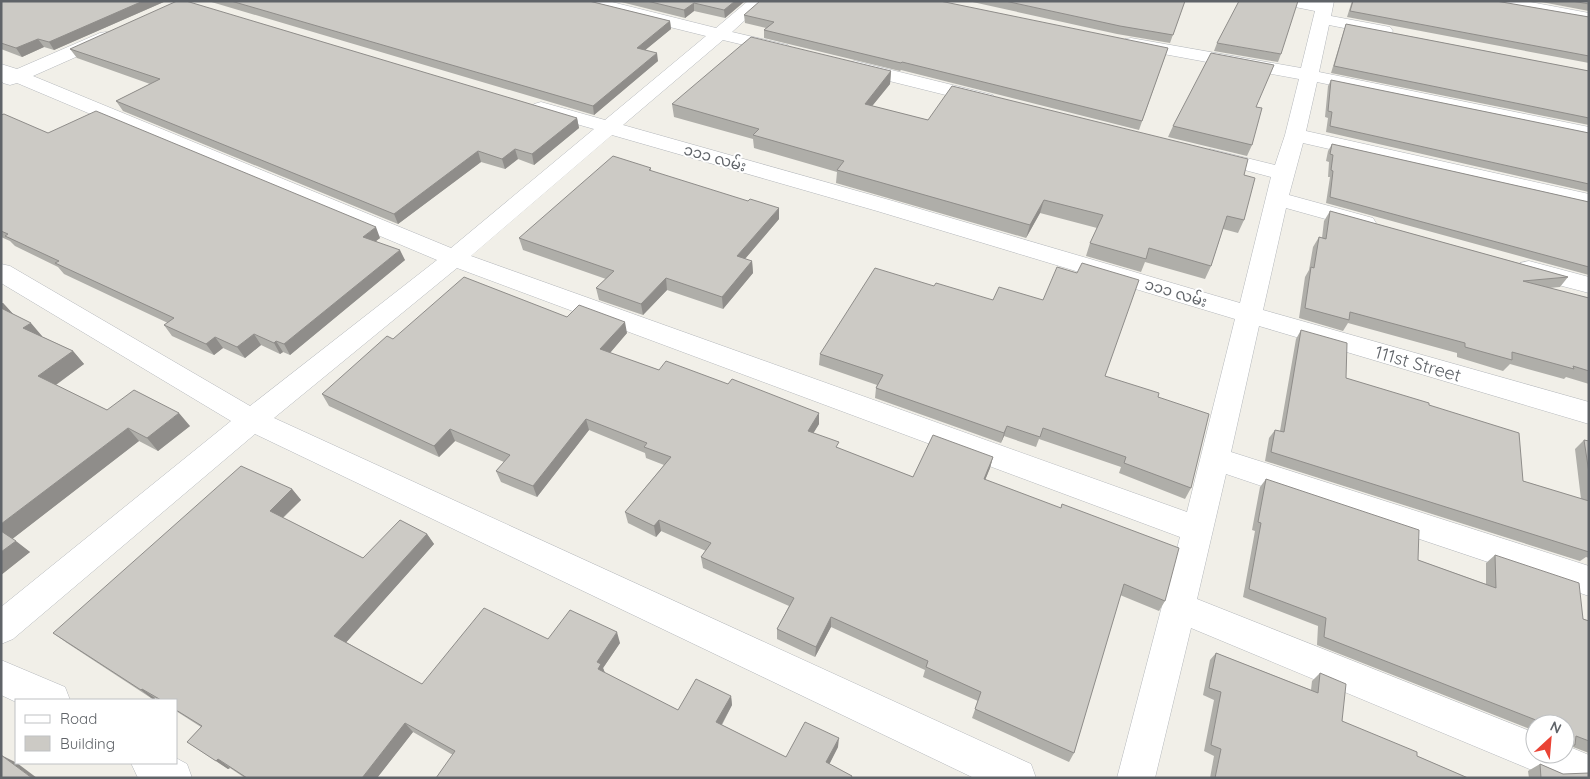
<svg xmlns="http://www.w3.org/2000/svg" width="1590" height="779" font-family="Quicksand,'Noto Sans Myanmar',sans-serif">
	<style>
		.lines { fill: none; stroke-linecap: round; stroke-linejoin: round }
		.minor-casing { stroke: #b5b8bc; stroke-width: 1 }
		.minor { fill: #fff; fill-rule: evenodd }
		.wall { fill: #afaea9 }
		.shaded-wall { fill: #8f8d8a }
		.building { fill: #cccac5; stroke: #8f8d8a }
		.labels { text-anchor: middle; stroke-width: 4; stroke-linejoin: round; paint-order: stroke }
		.far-street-label { font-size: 15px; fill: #5f6368; stroke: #fff }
		.street-label { font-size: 18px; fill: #5f6368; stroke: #fff }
	</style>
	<rect width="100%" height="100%" fill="#f1efe8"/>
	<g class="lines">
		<defs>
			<path id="minor" d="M 579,1 L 608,1 L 716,28 L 748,1 L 766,1 L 732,32 L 788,45 L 791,49 L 788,53 L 782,54 L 723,40 L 623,125 L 893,201 L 1240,303 L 1271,177 L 1203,159 L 1200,155 L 1203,151 L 1210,149 L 1275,165 L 1285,135 L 1299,79 L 1131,48 L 1125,47 L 1122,43 L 1125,39 L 1131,38 L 1301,68 L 1315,11 L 1285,5 L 1283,1 L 1334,1 L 1331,16 L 1390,27 L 1393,31 L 1390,35 L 1384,36 L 1329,25 L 1319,72 L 1589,127 L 1589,139 L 1317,82 L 1306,131 L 1589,194 L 1589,208 L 1303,143 L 1289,195 L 1373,218 L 1376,223 L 1373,228 L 1365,230 L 1286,208 L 1263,310 L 1589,402 L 1589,424 L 1259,326 L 1231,452 L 1589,566 L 1589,596 L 1226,474 L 1197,599 L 1535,733 L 1535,754 L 1565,754 L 1565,745 L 1589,755 L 1589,778 L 1551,778 L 1191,628 L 1155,778 L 1117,778 L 1180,537 L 457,268 L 274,418 L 1031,764 L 1036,778 L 974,778 L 255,434 L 13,639 L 1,644 L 1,607 L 231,421 L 1,283 L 1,264 L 10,266 L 250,406 L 437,260 L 17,83 L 10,85 L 3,83 L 1,80 L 1,64 L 17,69 L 100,33 L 106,32 L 112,33 L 115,37 L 112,41 L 33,76 L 451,248 L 594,129 L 534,112 L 531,108 L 534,104 L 541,102 L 605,120 L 706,36 L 581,5 ZM 612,135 L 877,211 L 1235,319 L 1187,512 L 471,256 Z
				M 1489,1 L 1525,1 L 1589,13 L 1589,23 L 1497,6 L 1491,5 Z
				M 855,61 L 993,95 L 996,99 L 993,103 L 986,105 L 849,71 L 846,67 L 849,63 Z
				M 1529,261 L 1589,277 L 1589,293 L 1520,275 L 1517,269 L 1520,263 Z
				M 1,660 L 65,687 L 70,700 L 16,700 L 16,702 L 1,695 Z
				M 176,758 L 187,764 L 192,778 L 138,778 L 131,763 L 176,763 Z"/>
		</defs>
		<use href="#minor" class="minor-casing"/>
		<use href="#minor" class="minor"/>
	</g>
	<path class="wall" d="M 1,1 L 166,1 L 54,50 L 44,47 L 22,57 L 1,49 Z
		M 208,1 L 589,1 L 670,21 L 671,29 L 645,50 L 658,61 L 594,115 Z
		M 617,1 L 745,1 L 725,18 L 694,11 L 685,18 Z
		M 968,1 L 1185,1 L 1170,43 L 1117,34 Z
		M 1352,1 L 1496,1 L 1589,17 L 1589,63 L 1347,17 Z
		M 1536,1 L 1589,1 L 1589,11 Z
		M 744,15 L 1168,48 L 1139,130 L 901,70 L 900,71 L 764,38 L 764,30 L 766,28 L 745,23 Z
		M 1346,24 L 1589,71 L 1589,125 L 1331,73 L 1344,30 Z
		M 1217,43 L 1281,54 L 1278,62 L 1214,51 Z
		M 70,49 L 577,118 L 579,128 L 534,165 L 518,159 L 505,169 L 481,162 L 398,224 L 123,111 L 116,101 L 150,84 L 77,58 Z
		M 891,71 L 890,84 L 872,106 L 928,120 L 1244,175 L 1244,220 L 1238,233 L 1223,229 L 1211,266 L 1205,279 L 1145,262 L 1141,272 L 1086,256 L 1090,243 L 1097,228 L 1040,213 L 1026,238 L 836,183 L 837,172 L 754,148 L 753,139 L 674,117 L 672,104 Z
		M 1331,80 L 1589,133 L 1589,192 L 1326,132 L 1328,118 L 1325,117 L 1328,86 Z
		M 1256,107 L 1252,145 L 1247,156 L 1168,137 L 1173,126 Z
		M 1,115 L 48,133 L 380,238 L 376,241 L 405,260 L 290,355 L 283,352 L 280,354 L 261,345 L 245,358 L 223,348 L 214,355 L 172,336 L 164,325 L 168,323 L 64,274 L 58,267 L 15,246 L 10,241 L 1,237 Z
		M 1332,144 L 1589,202 L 1589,275 L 1326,203 L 1330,177 L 1328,177 L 1329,162 L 1326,161 L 1328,151 Z
		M 651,168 L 651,171 L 779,219 L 745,259 L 752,261 L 753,273 L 723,309 L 667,290 L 643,315 L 599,300 L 596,288 L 606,279 L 523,250 L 519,238 Z
		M 1330,211 L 1568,277 L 1560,287 L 1549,288 L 1589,298 L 1589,384 L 1566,377 L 1564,379 L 1510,364 L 1503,371 L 1457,357 L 1457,353 L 1348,323 L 1343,331 L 1299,318 L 1305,277 L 1309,270 L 1313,247 L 1319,237 L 1322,238 L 1324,221 Z
		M 3,303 L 13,314 L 42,336 L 41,336 L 73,351 L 84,364 L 56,385 L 107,410 L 190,426 L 158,451 L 139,441 L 12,539 L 30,552 L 1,575 Z
		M 567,317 L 627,333 L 610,353 L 659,370 L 819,424 L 813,433 L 838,448 L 913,477 L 993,457 L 990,468 L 985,480 L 1165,601 L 1159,611 L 1120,595 L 1074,753 L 1069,762 L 972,718 L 978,701 L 923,677 L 925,670 L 831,627 L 815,657 L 777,639 L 777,629 L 789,606 L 703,568 L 701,557 L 706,551 L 661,531 L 656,537 L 628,523 L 625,512 L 664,465 L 646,458 L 645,453 L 589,430 L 537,497 L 501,482 L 496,471 L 504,462 L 455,441 L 439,457 L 329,406 L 322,394 L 393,339 Z
		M 1301,330 L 1346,378 L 1429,405 L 1523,481 L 1581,499 L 1575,449 L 1584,440 L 1589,441 L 1589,558 L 1586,557 L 1580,561 L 1265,461 L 1269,438 L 1275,430 L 1280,431 L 1296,339 Z
		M 820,354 L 1105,376 L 1158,397 L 1191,488 L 1185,499 L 1119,473 L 1121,467 L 1039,439 L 1036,447 L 1004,436 L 1001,443 L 875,398 L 876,388 L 877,385 L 819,365 Z
		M 1266,479 L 1418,560 L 1486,584 L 1486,563 L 1495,555 L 1583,619 L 1589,621 L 1589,753 L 1573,747 L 1565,751 L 1565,724 L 1535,724 L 1535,731 L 1317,645 L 1318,626 L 1243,597 L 1255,531 L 1252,530 L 1260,487 Z
		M 292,489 L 301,500 L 283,518 L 363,558 L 427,534 L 434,544 L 346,642 L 422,684 L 548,639 L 620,643 L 603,668 L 605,673 L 678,710 L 731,696 L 732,705 L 722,725 L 786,757 L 838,747 L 829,764 L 852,776 L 852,778 L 436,778 L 453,755 L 413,732 L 377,778 L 245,778 L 230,768 L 228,769 L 187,742 L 201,727 L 176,711 L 176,700 L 158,700 L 155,698 L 154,700 L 67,643 L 53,633 Z
		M 1216,653 L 1311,690 L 1312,681 L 1320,673 L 1342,721 L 1417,756 L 1468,778 L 1210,778 L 1214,756 L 1204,751 L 1214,700 L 1203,695 L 1210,660 Z
		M 1540,764 L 1563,774 L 1589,778 L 1529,778 L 1528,771 Z"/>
	<path class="shaded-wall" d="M 143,1 L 166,1 L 54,50 L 49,42 Z
		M 735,1 L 745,1 L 725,18 L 724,10 Z
		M 694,3 L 694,11 L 685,18 L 684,10 Z
		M 670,21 L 671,29 L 638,56 L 637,48 Z
		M 38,39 L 44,47 L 22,57 L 16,48 Z
		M 657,53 L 658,61 L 594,115 L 593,106 Z
		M 891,71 L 890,84 L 864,116 L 865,104 Z
		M 577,118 L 579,128 L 534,165 L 532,154 Z
		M 515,149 L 518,159 L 505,169 L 502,159 Z
		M 478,151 L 481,162 L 398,224 L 394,214 Z
		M 1044,200 L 1040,213 L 1026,238 L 1030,225 Z
		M 779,208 L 779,219 L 738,267 L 737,256 Z
		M 376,227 L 380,238 L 368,247 L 363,237 Z
		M 400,250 L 405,260 L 290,355 L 284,344 Z
		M 752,261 L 753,273 L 723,309 L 722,297 Z
		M 666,278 L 667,290 L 643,315 L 641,304 Z
		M 1,303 L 3,303 L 14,315 L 1,310 Z
		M 625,322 L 627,333 L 603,361 L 600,349 Z
		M 31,323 L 42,336 L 35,341 L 23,328 Z
		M 254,334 L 261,345 L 245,358 L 237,347 Z
		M 215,337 L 223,348 L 214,355 L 206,344 Z
		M 276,341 L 283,352 L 280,354 L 274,343 Z
		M 73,351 L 84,364 L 50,389 L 38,376 Z
		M 179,413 L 190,426 L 158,451 L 147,438 Z
		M 819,413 L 819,424 L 808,442 L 808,431 Z
		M 586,419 L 589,430 L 537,497 L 533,486 Z
		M 1007,426 L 1004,436 L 1001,443 L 1004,433 Z
		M 128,428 L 139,441 L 11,540 L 1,532 L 1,524 Z
		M 450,429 L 455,441 L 439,457 L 434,446 Z
		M 993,457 L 990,468 L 981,490 L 984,479 Z
		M 292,489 L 301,500 L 278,522 L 270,511 Z
		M 659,520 L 661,531 L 656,537 L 654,526 Z
		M 427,534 L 434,544 L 343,646 L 334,636 Z
		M 16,541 L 30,552 L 1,575 L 1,552 Z
		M 831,617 L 831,627 L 815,657 L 816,647 Z
		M 617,632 L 620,643 L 603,668 L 605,673 L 598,669 L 597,662 Z
		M 142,689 L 155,698 L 154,700 L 141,690 Z
		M 731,696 L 732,705 L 718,731 L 716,722 Z
		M 405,723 L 413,732 L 377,778 L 362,778 Z
		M 839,738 L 838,747 L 826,771 L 826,762 Z
		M 1,755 L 17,763 L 37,778 L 32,778 Z
		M 218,759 L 230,768 L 228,769 L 216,761 Z"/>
	<path class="building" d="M 1,1 L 143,1 L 49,42 L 38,39 L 16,48 L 1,43 Z
		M 177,1 L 186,1 L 577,118 L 532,154 L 515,149 L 502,159 L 478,151 L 394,214 L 116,101 L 160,79 L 70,49 Z
		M 231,1 L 589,1 L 670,21 L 637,48 L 657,53 L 593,106 Z
		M 647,1 L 735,1 L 724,10 L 694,3 L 684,10 Z
		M 760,1 L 940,1 L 1168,48 L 1142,121 L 902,62 L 901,63 L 764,30 L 774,22 L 744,15 Z
		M 1005,1 L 1185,1 L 1173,35 L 1120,26 Z
		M 1239,1 L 1298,1 L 1281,54 L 1217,43 Z
		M 1353,1 L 1496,1 L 1589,17 L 1589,56 L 1350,11 Z
		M 1572,1 L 1589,1 L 1589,4 Z
		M 1346,24 L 1589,71 L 1589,118 L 1334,66 Z
		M 751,37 L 891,71 L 865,104 L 928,120 L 952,86 L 1248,159 L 1244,175 L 1255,178 L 1244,220 L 1227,216 L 1211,266 L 1149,248 L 1146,259 L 1090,243 L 1103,215 L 1044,200 L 1030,225 L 837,170 L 844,161 L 753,135 L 759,129 L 672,104 Z
		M 1211,53 L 1274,65 L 1256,107 L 1262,108 L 1252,145 L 1173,126 Z
		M 1331,80 L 1589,133 L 1589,184 L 1330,126 L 1332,112 L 1328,111 Z
		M 96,111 L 376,227 L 363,237 L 400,250 L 284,344 L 276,341 L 274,343 L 254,334 L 237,347 L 215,337 L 206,344 L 164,325 L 174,318 L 55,263 L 59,261 L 5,236 L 8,234 L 1,231 L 1,115 L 4,114 L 48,133 Z
		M 1332,144 L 1589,202 L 1589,267 L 1330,197 L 1333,171 L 1331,170 L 1333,155 L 1330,154 Z
		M 613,156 L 651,168 L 649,170 L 748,201 L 750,199 L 779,208 L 737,256 L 752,261 L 722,297 L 666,278 L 641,304 L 596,288 L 614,271 L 519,238 Z
		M 1330,211 L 1568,277 L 1523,281 L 1589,298 L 1589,371 L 1573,366 L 1574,369 L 1512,352 L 1512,360 L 1465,347 L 1465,343 L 1350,312 L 1349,320 L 1305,308 L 1311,267 L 1314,268 L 1319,237 L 1326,239 Z
		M 1082,263 L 1139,280 L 1105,376 L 1159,393 L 1158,397 L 1209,414 L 1191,488 L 1124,463 L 1126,457 L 1043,428 L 1040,437 L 1007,426 L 1004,433 L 876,388 L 883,375 L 820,354 L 875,268 L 934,286 L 936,283 L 993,300 L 999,287 L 1043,300 L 1057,267 L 1077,273 Z
		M 464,277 L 567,317 L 579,305 L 625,322 L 600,349 L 659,370 L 666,361 L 728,384 L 732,379 L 819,413 L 808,431 L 839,442 L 836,447 L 913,477 L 933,435 L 993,457 L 984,479 L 1061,508 L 1062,504 L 1179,548 L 1165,601 L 1124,584 L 1074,753 L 975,709 L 981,692 L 926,667 L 928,661 L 831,617 L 816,647 L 777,629 L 794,598 L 701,557 L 711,543 L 659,520 L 654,526 L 625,512 L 671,457 L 644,447 L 647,443 L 586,419 L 533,486 L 496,471 L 510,455 L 450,429 L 434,446 L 322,394 L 387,336 L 393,339 Z
		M 1,308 L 31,323 L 23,328 L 73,351 L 38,376 L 107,410 L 134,390 L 179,413 L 147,438 L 128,428 L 1,524 Z
		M 1301,330 L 1347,343 L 1346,378 L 1429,403 L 1429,405 L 1519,433 L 1523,481 L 1589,501 L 1589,552 L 1271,452 L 1275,430 L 1284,432 Z
		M 1584,440 L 1589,441 L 1589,473 Z
		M 241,466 L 292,489 L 270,511 L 363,558 L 400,520 L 427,534 L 334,636 L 422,684 L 484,608 L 548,639 L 570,610 L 617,632 L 597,662 L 601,664 L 598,669 L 678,710 L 696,679 L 731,696 L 716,722 L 786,757 L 805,722 L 839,738 L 826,762 L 852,776 L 851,778 L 436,778 L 455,751 L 405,723 L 362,778 L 247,778 L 218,759 L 216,761 L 187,742 L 202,726 L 176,710 L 176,700 L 161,700 L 142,689 L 141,690 L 53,633 Z
		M 1266,479 L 1419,530 L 1418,560 L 1496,588 L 1495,555 L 1579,583 L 1583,619 L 1589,621 L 1589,741 L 1576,736 L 1575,745 L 1565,745 L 1565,724 L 1546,724 L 1324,637 L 1326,618 L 1249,589 L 1261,523 L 1258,522 Z
		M 1,531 L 16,541 L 1,552 Z
		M 1216,653 L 1318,693 L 1320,673 L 1346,684 L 1342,721 L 1417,752 L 1417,756 L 1468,778 L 1215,778 L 1221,749 L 1211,745 L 1221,692 L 1209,688 Z
		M 1,755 L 32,778 L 1,778 Z
		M 1540,764 L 1563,774 L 1589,773 L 1589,778 L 1541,778 Z"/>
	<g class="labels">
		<g class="far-street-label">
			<text transform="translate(715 158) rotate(16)" y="5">၁၁၁ လမ်း</text>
			<text transform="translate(1176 293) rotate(17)" y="5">၁၁၁ လမ်း</text>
		</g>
		<g class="street-label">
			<text transform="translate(1418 364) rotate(16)" y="6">111st Street</text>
		</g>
	</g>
	<rect width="1590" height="779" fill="none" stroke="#5f6368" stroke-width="5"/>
	<rect x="15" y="699" width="162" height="65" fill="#ffffff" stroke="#bfc1c3"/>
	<rect x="25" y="715" width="25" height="8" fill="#ffffff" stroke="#bfc1c3"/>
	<text x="60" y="724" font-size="15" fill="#5f6368">Road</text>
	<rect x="25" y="736" width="25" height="15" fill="#cccac5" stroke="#bfc1c3"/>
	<text x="60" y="749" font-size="15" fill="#5f6368">Building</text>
	<g transform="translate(1550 739) rotate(26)"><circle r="24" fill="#ffffff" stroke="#bfc1c3"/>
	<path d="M0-4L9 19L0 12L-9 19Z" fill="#ea4335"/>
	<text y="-8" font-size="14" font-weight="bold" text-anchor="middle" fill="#5f6368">N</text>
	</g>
</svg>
